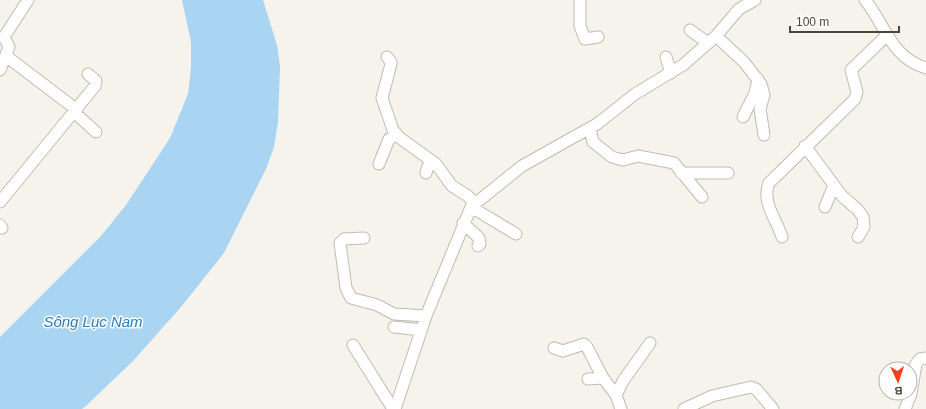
<svg xmlns="http://www.w3.org/2000/svg" width="926" height="409" font-family="Helvetica,sans-serif">
	<style>
		.water { fill: #a9d4f2 }
		.lines { fill: none; stroke-linecap: round; stroke-linejoin: round }
		.minor-casing { stroke: #c2bbae; stroke-width: 13 }
		.minor { stroke: #fff; stroke-width: 11 }
		.labels { text-anchor: middle; stroke-width: 3; stroke-linejoin: round; paint-order: stroke }
		.water-label { font-size: 15px; font-style: italic; fill: #2e7ab2; stroke: #fff }
	</style>
	<rect width="100%" height="100%" fill="#f6f3ec"/>
	<path class="water" d="M 182,0 L 263,0 L 277,45 L 280,66 L 278,122 L 274,147 L 266,169 L 224,253 L 181,307 L 133,361 L 88,404 L 82,409 L 0,409 L 0,337 L 101,236 L 126,205 L 170,138 L 188,94 L 191,68 L 191,42 Z"/>
	<g class="lines">
		<defs>
			<path id="minor" d="M 580,0 L 580,26 L 585,39 L 598,37
				M 865,0 C 885,24 891,58 926,68
				M 690,30 L 708,43
				M 716,36 L 744,62 L 761,84 L 764,95 L 760,109 L 764,135
				M 6,56 L 77,110
				M 387,57 L 391,62 L 391,64 L 382,98 L 393,130 L 400,138 L 436,164 L 452,186 L 468,196 L 475,204
				M 666,57 L 671,73
				M 0,70 L 9,47 L 4,37 L 28,0
				M 75,113 L 96,132
				M 743,117 L 755,93 L 758,79
				M 590,129 L 593,142 L 612,157 L 623,160 L 638,156 L 674,163 L 702,197
				M 805,146 L 842,196 L 858,210 L 863,217 L 864,227 L 858,237
				M 379,164 L 389,139 L 396,135
				M 426,173 L 428,166 L 436,164
				M 681,173 L 728,173
				M 0,202 L 95,86 L 96,81 L 88,74
				M 471,207 L 516,234
				M 825,207 L 834,185
				M 463,223 L 479,238 L 480,244 L 478,246
				M 0,225 L 2,228
				M 782,237 C 777,220 761,202 769,183 L 855,99 L 857,92 L 851,70 L 886,36
				M 364,238 L 344,239 L 340,243 L 346,288 L 351,298 L 377,305 L 394,314 L 426,316
				M 394,327 L 421,330
				M 353,345 L 393,409
				M 554,348 L 563,351 L 584,344 L 587,347 L 603,378 L 616,395 L 621,409
				M 588,379 L 603,378
				M 616,395 L 623,381 L 650,343
				M 395,409 L 426,316 L 471,207 L 522,166 L 597,124 L 635,94 L 683,65 L 716,36 L 739,9 L 755,0
				M 684,409 L 712,396 L 751,387 L 756,389 L 773,409
				M 905,409 L 911,394 L 916,364 L 920,359 L 926,358"/>
		</defs>
		<use href="#minor" class="minor-casing"/>
		<use href="#minor" class="minor"/>
	</g>
	<g class="labels">
		<g class="water-label">
			<text x="93" y="327">Sông Lục Nam</text>
		</g>
	</g>
	<g transform="translate(898 381) rotate(177)"><circle r="19" fill="#ffffff" stroke="#b7b4b0"/>
	<path d="M0-3L7 15L0 10L-7 15Z" fill="#fc3f1d"/>
	<text y="-6" font-size="11" font-weight="bold" text-anchor="middle" fill="#4b4439">B</text>
	</g>
	<path d="M790 26v6h109v-6" fill="none" stroke="#4b4439" stroke-width="2"/>
	<text x="796" y="26" font-size="12" fill="#4b4439" stroke="#ffffff" stroke-width="3" paint-order="stroke">100 m</text>
</svg>
